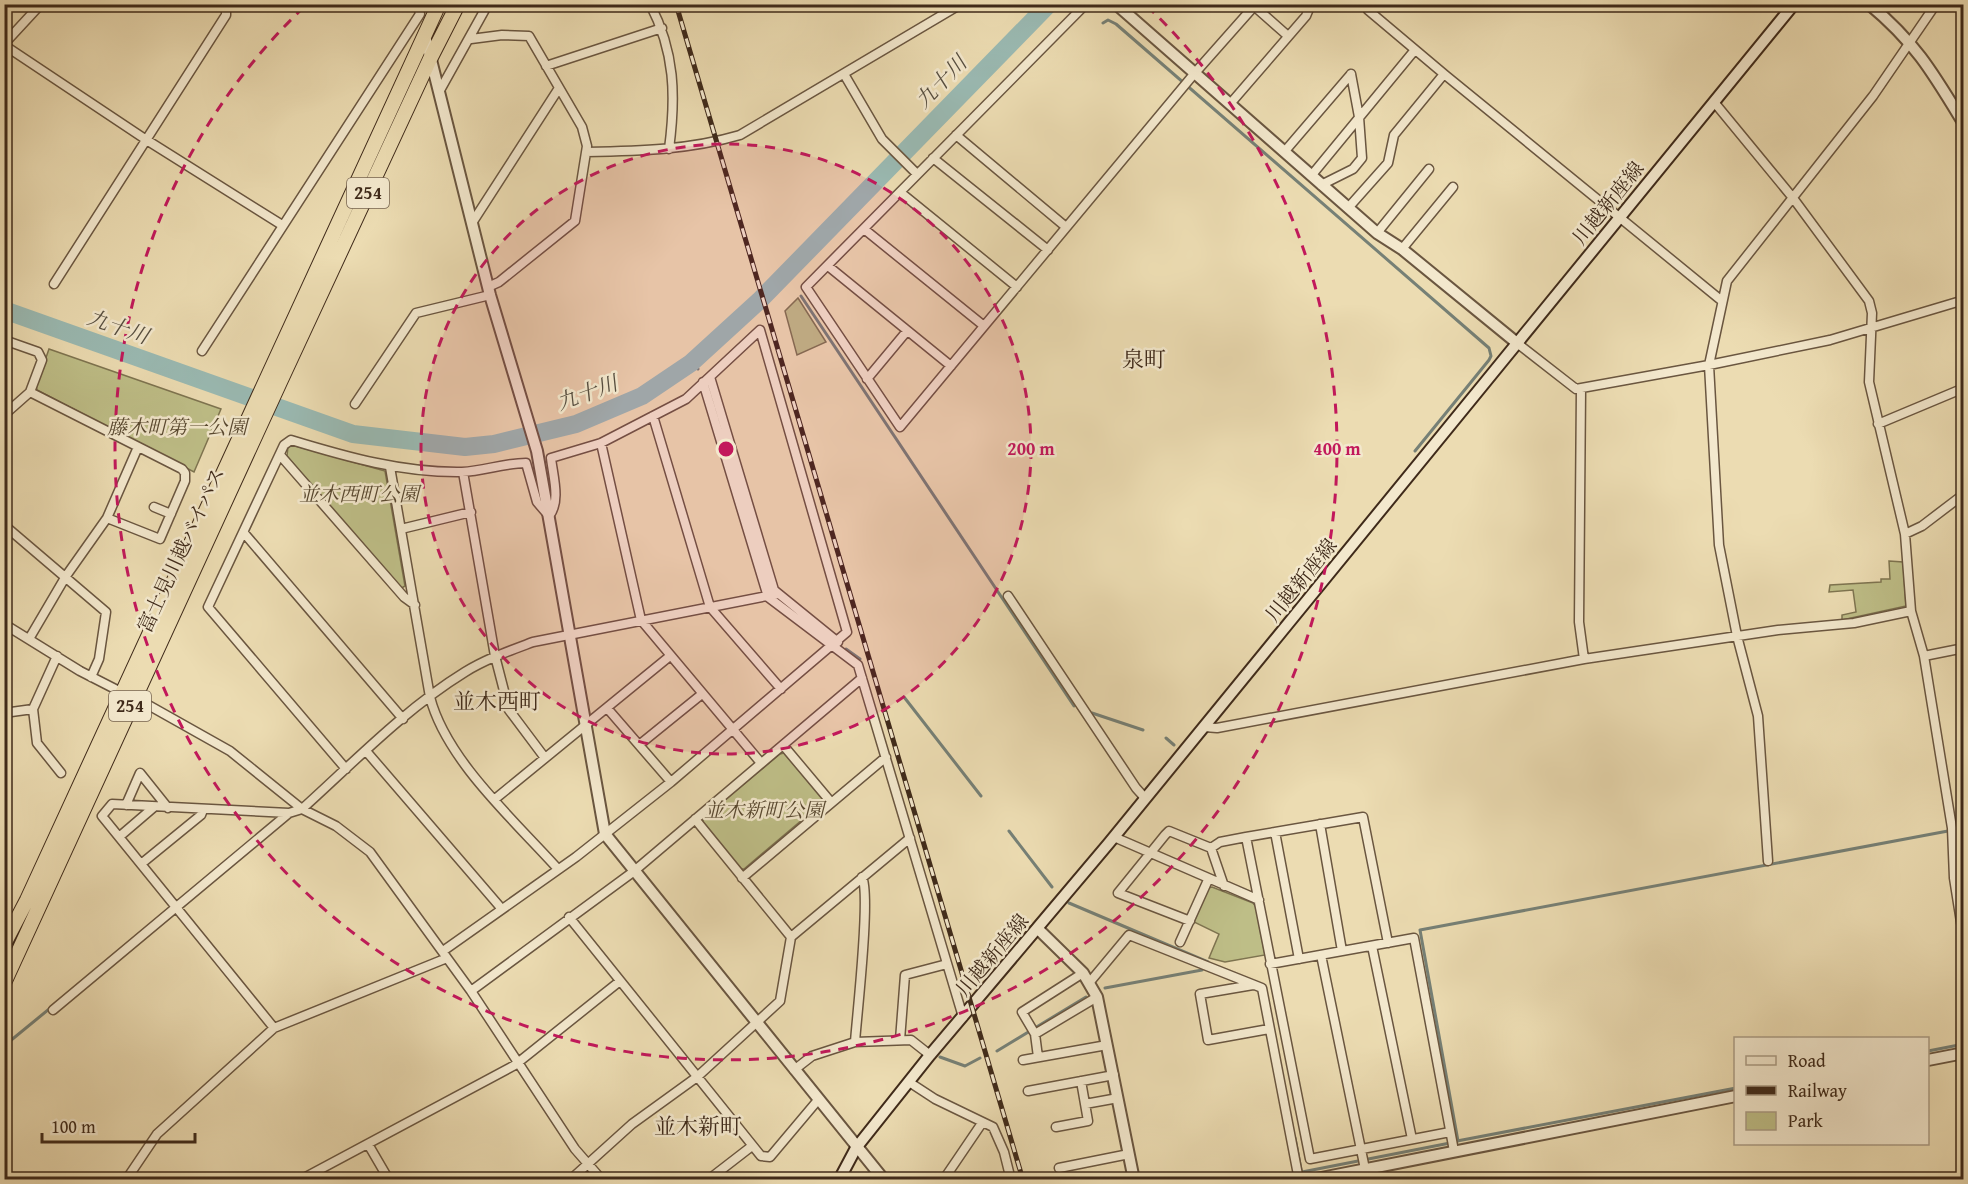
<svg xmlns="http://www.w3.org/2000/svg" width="1968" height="1184" font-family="'Gentium Book Plus','Noto Serif JP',serif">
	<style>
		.green { fill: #bebe87; stroke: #7e7450; stroke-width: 1.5 }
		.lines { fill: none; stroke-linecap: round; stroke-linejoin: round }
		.stream { stroke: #768076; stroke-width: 3 }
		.river { stroke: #9abab3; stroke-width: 18 }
		.minor-casing { stroke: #6a5640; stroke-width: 11 }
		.tertiary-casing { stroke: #6a5640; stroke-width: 14 }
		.secondary-casing { stroke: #3f2a1a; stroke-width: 14 }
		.trunk-casing { stroke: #3f2a1a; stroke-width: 16 }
		.minor { stroke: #f3e8cd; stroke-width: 8 }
		.tertiary { stroke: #f3e8cd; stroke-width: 10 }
		.secondary { stroke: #f3e8cd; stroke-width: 10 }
		.trunk { stroke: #ecdcb2; stroke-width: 14 }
		.rail-casing { stroke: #3f2a1a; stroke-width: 5 }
		.rail { stroke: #f3e8cd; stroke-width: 3; stroke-dasharray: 9; stroke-linecap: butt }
		.ring { fill: none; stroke: #c2185b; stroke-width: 3; stroke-dasharray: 10 8 }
		.labels { text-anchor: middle; stroke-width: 5; stroke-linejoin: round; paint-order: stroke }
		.shield { fill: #f3e8cd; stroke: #756350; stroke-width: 1.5 }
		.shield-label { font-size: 18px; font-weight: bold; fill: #3f2a1a }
		.street-label { font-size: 20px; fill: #3f2a1a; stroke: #f3e8cd }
		.park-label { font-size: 20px; font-style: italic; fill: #584830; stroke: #f3e8cd }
		.water-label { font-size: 21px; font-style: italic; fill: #564e40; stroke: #f3e8cd }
		.quarter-label { font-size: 22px; fill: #3f2a1a; stroke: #f3e8cd }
		.centre { fill: #c2185b; stroke: #f3e8cd; stroke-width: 3 }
		.ring-label { font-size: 18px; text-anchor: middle; font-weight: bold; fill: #c2185b; stroke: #f3e8cd; stroke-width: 5; stroke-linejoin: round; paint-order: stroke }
	</style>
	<rect width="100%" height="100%" fill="#ecdcb2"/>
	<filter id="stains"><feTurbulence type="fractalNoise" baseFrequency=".00333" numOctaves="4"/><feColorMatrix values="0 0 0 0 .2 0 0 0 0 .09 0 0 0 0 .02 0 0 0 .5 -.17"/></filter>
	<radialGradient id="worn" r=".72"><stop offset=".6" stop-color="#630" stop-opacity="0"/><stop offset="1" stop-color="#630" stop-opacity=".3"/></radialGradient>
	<path class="green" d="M 798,298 L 826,342 L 797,355 L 785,311 Z
		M 49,349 L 221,409 L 194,472 L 37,390 L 36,386 Z
		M 292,445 L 385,471 L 405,586 L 400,589 L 287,456 L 288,447 Z
		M 1889,561 L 1903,562 L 1906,606 L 1842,620 L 1842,615 L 1856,612 L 1853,590 L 1829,592 L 1830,585 L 1881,582 L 1881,579 L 1890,579 Z
		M 784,753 L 823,799 L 822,803 L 744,869 L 740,869 L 703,823 L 703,818 L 780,754 Z
		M 1212,887 L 1253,903 L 1256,907 L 1265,955 L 1225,962 L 1209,958 L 1219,934 L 1194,922 L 1208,888 Z"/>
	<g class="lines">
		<path class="stream" d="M 1103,23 L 1108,20 L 1116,24 L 1489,348 L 1491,356 L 1489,360 L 1415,451
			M 801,296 L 1074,706
			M 692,362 L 698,369
			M 846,649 L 860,659
			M 904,697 L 981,796
			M 1092,713 L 1143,730
			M 1166,738 L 1174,745
			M 1009,831 L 1052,887
			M 1069,903 L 1208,962
			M 1105,988 L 1202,970
			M 4,1046 L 115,955
			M 997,1051 L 1086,997
			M 1928,1051 L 1964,1044
			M 940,1057 L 965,1066 L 980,1058
			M 1295,1138 L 1303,1180
			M 1457,1141 L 1736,1088
			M 1458,1141 L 1420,930 L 1964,828
			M 1302,1172 L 1450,1143"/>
		<path class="river" d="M 4,310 L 353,434 L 465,447 L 494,444 L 576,424 L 642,396 L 691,363 L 759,301 L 1049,4"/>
		<defs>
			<path id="minor" d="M 650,4 C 675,52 676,96 669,149
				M 1086,4 L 806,287 L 900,427 L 1194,74 L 1256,4
				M 1254,6 L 1288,36
				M 471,39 L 502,35 L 529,36 L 582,127 L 587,146 L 575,221 L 499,282 L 488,287
				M 4,44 L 41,4
				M 4,45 L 145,139 L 282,225
				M 546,66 L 662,28
				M 844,74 L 882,139 L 917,174
				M 1444,74 L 1722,301
				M 439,92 L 488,4
				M 1714,102 L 1793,198 L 1869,301 L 1872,313 L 1869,382 L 1905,534 L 1911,611 L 1924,656 L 1952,828 L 1954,878 L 1964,941
				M 1230,104 L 1306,16 L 1311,4
				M 956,135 L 1066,227
				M 1285,151 L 1351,74
				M 586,152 C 639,151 689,150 740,135 L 961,4
				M 933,158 L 1048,250
				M 1311,176 L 1414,51
				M 1321,185 L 1353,169 L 1362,158 L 1359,117 L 1351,74
				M 900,192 L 1017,287
				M 1348,208 L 1388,163 L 1394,135 L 1444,74 L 1368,10
				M 472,223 L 559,88
				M 864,229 L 984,326
				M 1377,233 L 1429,169
				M 1402,249 L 1453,187
				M 828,266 L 951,366
				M 54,284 L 226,15 L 226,4
				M 4,340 L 38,352 L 42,360 L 30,392 L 4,415
				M 1517,343 L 1576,389 L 1709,365 L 1727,281 L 1873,96 L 1936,4
				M 202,351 L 420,14 L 418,4
				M 710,377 L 774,590 L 838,642
				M 867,379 L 907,331
				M 703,382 L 768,597 L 858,665 L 963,1017
				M 30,392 L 182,469 L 185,473 L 185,481 L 160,539 L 107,518
				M 355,404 L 416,313 L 490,295
				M 653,416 L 710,607 L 781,689
				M 1878,424 L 1964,388
				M 601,443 L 641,620 L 761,763
				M 280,455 L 404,597 L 415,605
				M 390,467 L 430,697 C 446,760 515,821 558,869
				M 463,472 L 495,656 L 509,710 L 545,758
				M 154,507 L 171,514
				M 4,525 L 106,612 L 99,659 L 91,677
				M 401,529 L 471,512
				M 244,533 L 403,719
				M 1905,534 L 1922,526 L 1964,494
				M 1008,596 L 1136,788 L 1145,798
				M 4,624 L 80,671 L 121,692
				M 29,639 L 66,576 L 107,518 L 138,447
				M 57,656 L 33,709 L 37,743 L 61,773
				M 1924,656 L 1964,648
				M 1584,659 L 1778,630 L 1854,623 L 1911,611
				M 134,697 L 230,751 L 302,809 L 336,826 L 370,852 L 471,991 L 575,1149 L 602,1180
				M 607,708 L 671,782
				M 4,713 L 33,709
				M 1204,727 L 1217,728 L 1584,659 L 1579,622 L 1581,389
				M 639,745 L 702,694
				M 783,745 L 830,801
				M 366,751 L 501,908
				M 346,769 L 208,607 L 284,445 L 291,440 C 347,457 403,473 462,472 C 484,471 504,463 526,463 L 537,502 L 549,516 C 561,502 553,476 551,458 L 601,443 L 686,399 L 760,330 L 847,632 L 671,782 L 576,857 L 443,951
				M 495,799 L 670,656
				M 126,805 L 140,773 L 168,808
				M 695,819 L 791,937
				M 1320,824 L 1342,951
				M 1275,832 L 1299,959
				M 119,837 L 154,807
				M 1114,837 L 1259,900
				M 1211,848 L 1220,842 L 1246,837
				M 1768,861 L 1758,716 L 1737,636 L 1719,545 L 1709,365 L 1830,340 L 1964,300
				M 141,864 L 201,815 L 203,810
				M 742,878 L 886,757
				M 569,917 L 761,1156 L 770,1157 L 818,1100
				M 1190,921 L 1118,893 L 1165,835 L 1169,831 L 1211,848 L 1224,886
				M 1180,942 L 1208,880
				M 1388,943 L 1363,817 L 1246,837 L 1310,1159 L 1450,1132
				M 1372,946 L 1412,1139
				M 1321,955 L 1365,1169
				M 1270,964 L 1414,938 L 1454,1151
				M 1089,983 L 1129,935 L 1262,988 L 1299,1180
				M 1253,985 L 1200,994 L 1208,1040 L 1269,1029
				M 471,991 L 633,872 L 862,678
				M 53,1010 L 289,813 L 302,809 C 354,762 405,709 465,672 C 486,659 509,651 533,642 L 777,594
				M 274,1028 L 102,816 L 112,804 L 289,813
				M 1035,1034 L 1097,997
				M 900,1040 L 905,975 L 947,964
				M 855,1042 C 857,1014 871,894 862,877
				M 1038,1057 L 1035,1034 L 1022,1012 L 1083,973
				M 1023,1060 L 1107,1045
				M 794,1070 L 812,1056 L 855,1042 L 911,1040 L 930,1055
				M 909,1082 L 935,1099 L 993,1127 L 1004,1152 L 1011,1180
				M 1028,1091 L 1114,1075
				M 1085,1104 L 1118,1098
				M 1056,1127 L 1088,1121 L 1081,1081
				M 368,1144 L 389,1180
				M 1059,1168 L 1129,1154
				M 944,1179 L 982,1123
				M 126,1180 L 157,1134 L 274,1028 L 447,958
				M 300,1180 L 515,1065 L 620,981
				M 570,1180 L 632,1124 L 697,1077 L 780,1001 L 791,937 L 910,838
				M 708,1180 L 752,1146"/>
			<path id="tertiary" d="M 1116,4 L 1377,233 L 1402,249 L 1517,343
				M 1869,4 C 1916,43 1933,73 1964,124
				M 425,36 L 490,295 L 537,451 L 605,834 L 884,1180
				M 1038,929 L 1083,973 L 1097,997 L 1134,1180
				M 1928,1060 L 1964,1053
				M 1311,1180 L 1736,1096"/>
			<path id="secondary" d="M 839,1180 L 856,1148 L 930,1055 L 1109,843 L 1794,4"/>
			<path id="trunk" d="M 4,944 L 27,900 L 439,4
				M 4,983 L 280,382 L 430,59 L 458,4"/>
		</defs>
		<use href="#minor" class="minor-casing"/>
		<use href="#tertiary" class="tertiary-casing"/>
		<use href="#secondary" class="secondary-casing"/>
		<use href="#trunk" class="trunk-casing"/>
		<use href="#minor" class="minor"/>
		<use href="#tertiary" class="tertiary"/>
		<use href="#secondary" class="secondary"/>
		<use href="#trunk" class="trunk"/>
		<defs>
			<path id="rail" d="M 676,4 L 1023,1180"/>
		</defs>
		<use href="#rail" class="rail-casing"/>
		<use href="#rail" class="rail"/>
	</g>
	<circle cx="726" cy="449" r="305" fill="#c2185b" fill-opacity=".12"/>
	<g class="ring">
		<circle cx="726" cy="449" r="305"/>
		<path d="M1147 6A611 611 0 1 1 305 6"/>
	</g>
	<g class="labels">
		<g class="shield">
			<rect x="347" y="178" width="42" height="30" rx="4.5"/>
			<rect x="109" y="691" width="42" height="30" rx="4.5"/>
		</g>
		<g class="shield-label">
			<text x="368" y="199">254</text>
			<text x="130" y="712">254</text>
		</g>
		<g class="street-label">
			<text transform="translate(1608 203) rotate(-51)" y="7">川越新座線</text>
			<text transform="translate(181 550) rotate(-65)" y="7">富士見川越バイパス</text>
			<text transform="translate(1301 580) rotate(-51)" y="7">川越新座線</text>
			<text transform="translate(992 955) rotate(-50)" y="7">川越新座線</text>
		</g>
		<g class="park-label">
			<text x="177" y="434">藤木町第一公園</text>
			<text x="359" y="501">並木西町公園</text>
			<text x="764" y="817">並木新町公園</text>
		</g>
		<g class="water-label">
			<text transform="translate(941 82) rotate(-46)" y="7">九十川</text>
			<text transform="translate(118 327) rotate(19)" y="7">九十川</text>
			<text transform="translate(587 393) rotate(-20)" y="7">九十川</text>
		</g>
		<g class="quarter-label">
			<text x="1144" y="367">泉町</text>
			<text x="497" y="709">並木西町</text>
			<text x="698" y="1134">並木新町</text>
		</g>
	</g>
	<circle cx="726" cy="449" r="9" class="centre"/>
	<g class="ring-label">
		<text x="1031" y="455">200 m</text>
		<text x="1337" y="455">400 m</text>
	</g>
	<rect width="1968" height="1184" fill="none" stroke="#ecdcb2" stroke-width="24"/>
	<rect x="6" y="6" width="1956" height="1172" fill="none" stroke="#3f2a1a" stroke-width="3"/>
	<rect x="12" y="12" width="1944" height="1160" fill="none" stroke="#3f2a1a" stroke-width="1.5"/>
	<rect x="1734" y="1037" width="195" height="108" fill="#f3e8cd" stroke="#ab9c85" stroke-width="1.5"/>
	<rect x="1746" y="1056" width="30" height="9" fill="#f3e8cd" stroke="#ab9c85" stroke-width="1.5"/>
	<text x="1788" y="1067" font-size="18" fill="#3f2a1a">Road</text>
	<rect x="1746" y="1086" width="30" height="9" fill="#3f2a1a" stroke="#ab9c85" stroke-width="1.5"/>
	<text x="1788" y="1097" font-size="18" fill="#3f2a1a">Railway</text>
	<rect x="1746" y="1112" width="30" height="18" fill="#bebe87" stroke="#ab9c85" stroke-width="1.5"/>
	<text x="1788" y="1127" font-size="18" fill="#3f2a1a">Park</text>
	<path d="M42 1133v9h153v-9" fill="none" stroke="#3f2a1a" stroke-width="3"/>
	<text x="51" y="1133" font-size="18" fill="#3f2a1a" stroke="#f3e8cd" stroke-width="4.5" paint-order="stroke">100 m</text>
	<rect width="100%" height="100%" filter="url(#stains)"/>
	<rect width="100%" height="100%" fill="url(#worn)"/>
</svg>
